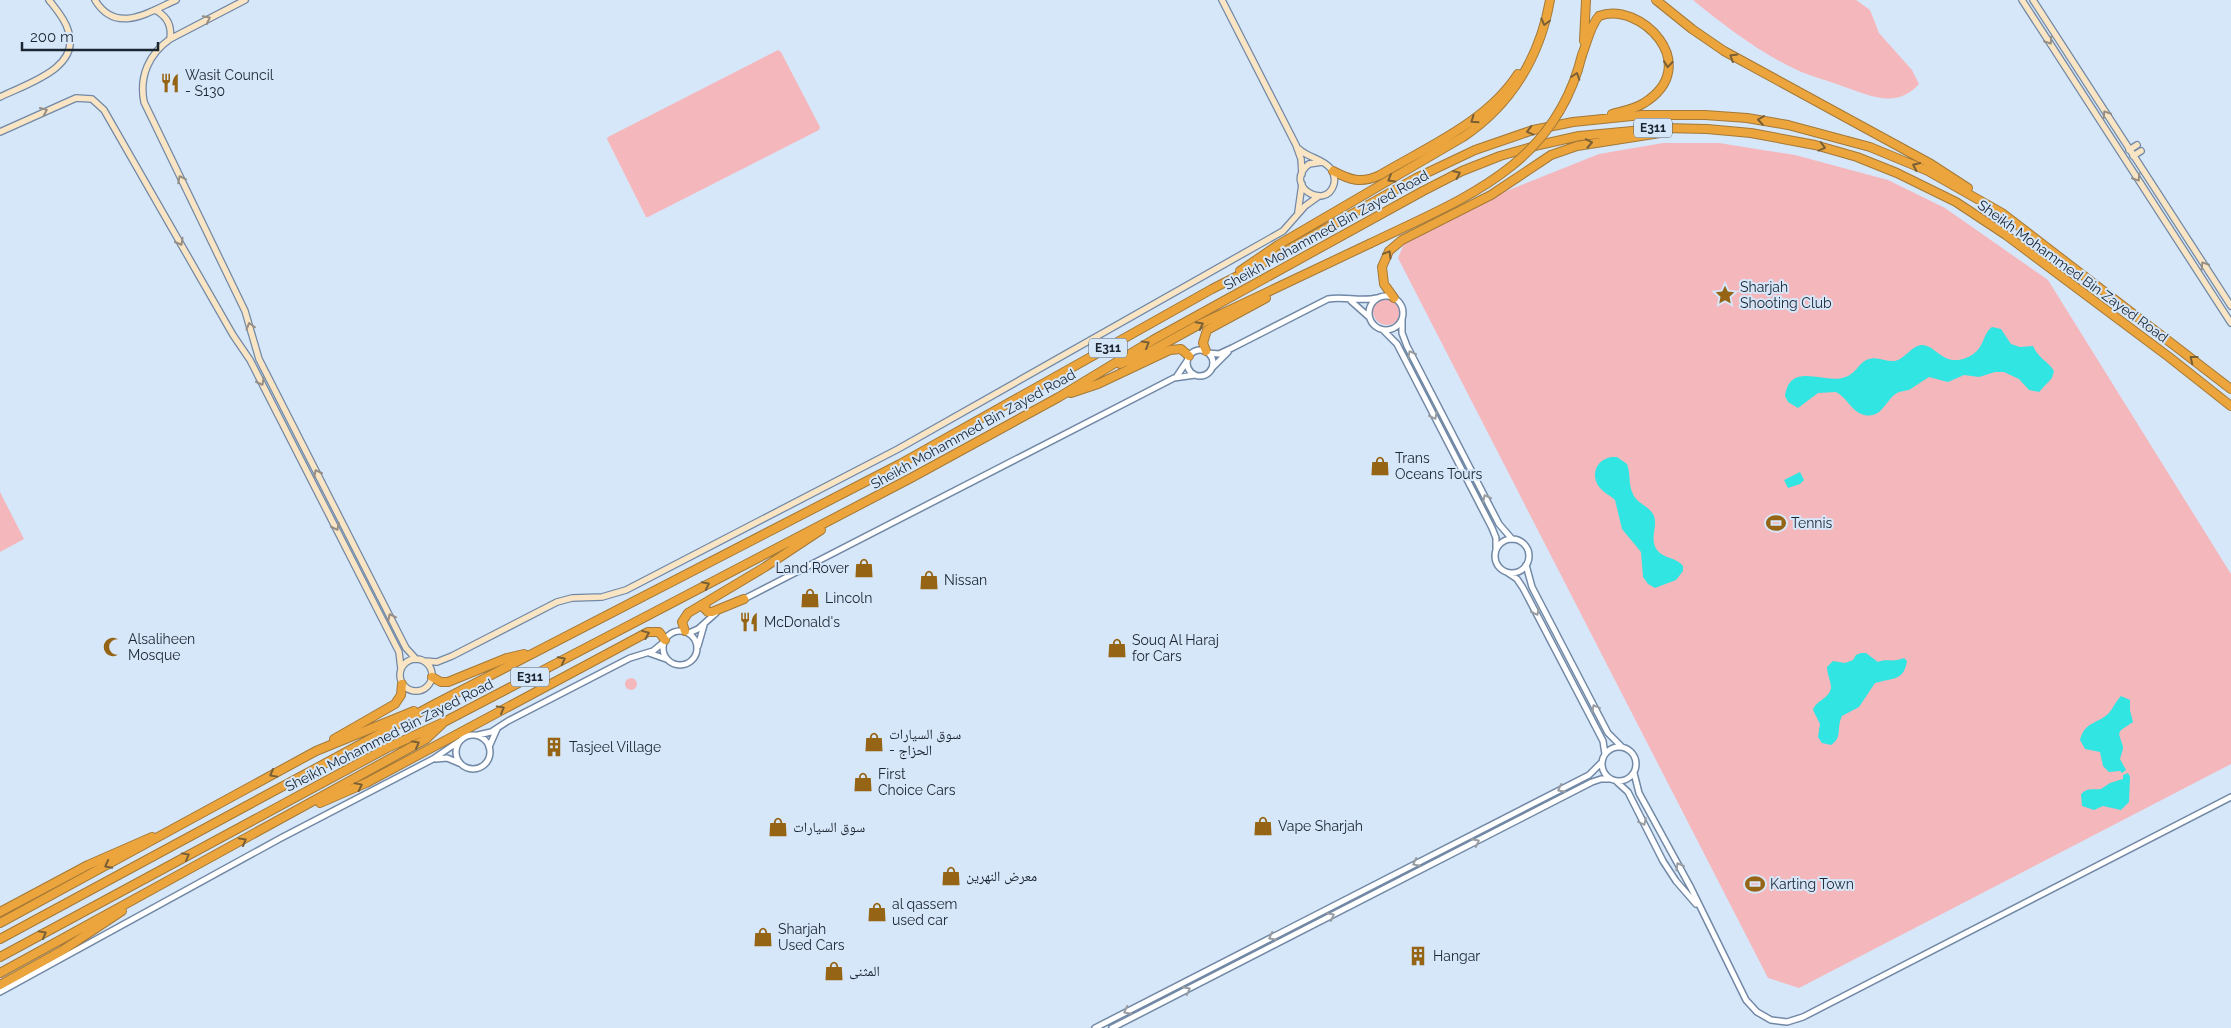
<svg xmlns="http://www.w3.org/2000/svg" width="2231" height="1028" font-family="Raleway,'Noto Naskh Arabic',sans-serif">
	<style>
		.green { fill: #f4b7bc }
		.water { fill: #31e5e2 }
		.lines { fill: none; stroke-linecap: round; stroke-linejoin: round }
		.tertiary-casing { stroke: #7189a6; stroke-width: 8 }
		.secondary-casing { stroke: #7189a6; stroke-width: 8 }
		.motorway-casing { stroke: #a37938; stroke-width: 10 }
		.tertiary { stroke: #fff; stroke-width: 5 }
		.secondary { stroke: #f9e4c4; stroke-width: 5.5 }
		.motorway { stroke: #eba53c; stroke-width: 8 }
		.motorway-bridge-casing { stroke: #a37938; stroke-width: 10; stroke-linecap: butt }
		.motorway-bridge { stroke: #eba53c; stroke-width: 8 }
		.oneway { stroke: #968e82 }
		.oneway2 { stroke: #795f36 }
		.oneway3 { stroke: #999da2 }
		.labels { text-anchor: middle; stroke-width: 4; stroke-linejoin: round; paint-order: stroke }
		.shield { fill: #d7e7fa; stroke: #54606d; stroke-width: 1 }
		.shield-label { font-size: 12px; font-weight: bold; fill: #1c2631 }
		.poi-label { font-size: 14px; fill: #1c2631; stroke: #d7e7fa; text-anchor: start }
		.street-label { font-size: 14px; fill: #1c2631; stroke: #d7e7fa }
	</style>
	<rect width="100%" height="100%" fill="#d7e7fa"/>
	<path class="green" d="M 1693,0 L 1856,0 L 1870,10 L 1879,33 L 1912,70 L 1919,84 C 1896,110 1869,95 1842,86 C 1826,80 1809,76 1795,69 C 1757,51 1725,26 1693,0 Z
		M 778,50 L 781,52 L 820,127 L 819,130 L 648,217 L 646,217 L 607,139 L 608,137 Z
		M 1663,143 L 1719,143 L 1795,155 L 1888,180 L 1945,208 L 2048,280 L 2231,574 L 2231,764 L 1799,988 L 1768,978 L 1398,258 L 1404,244 L 1504,192 L 1599,154 Z
		M1373 311a14 14 0 1 1 28 0a14 14 0 1 1-28 0Z
		M 0,492 L 24,539 L 0,552 Z
		M625 684a6 6 0 1 1 12 0a6 6 0 1 1-12 0Z"/>
	<path class="water" d="M 1992,327 L 2001,329 L 2011,344 L 2020,347 L 2033,346 C 2039,359 2048,361 2054,371 L 2052,378 L 2039,392 L 2029,390 L 2019,379 L 2004,372 L 1995,372 L 1979,377 L 1964,375 L 1948,382 L 1929,377 C 1922,381 1916,386 1909,390 C 1905,391 1901,391 1897,393 C 1884,401 1881,423 1859,413 C 1850,408 1846,397 1836,392 L 1818,393 L 1798,408 L 1788,402 L 1785,396 C 1790,362 1822,383 1842,378 C 1857,375 1857,363 1869,359 C 1877,356 1886,362 1895,361 C 1905,359 1911,346 1921,345 C 1936,344 1942,367 1966,358 C 1986,350 1981,335 1992,327 Z
		M 1611,457 L 1617,457 L 1627,464 C 1631,474 1628,484 1633,494 C 1637,504 1650,506 1654,516 C 1658,527 1649,539 1657,550 C 1664,559 1676,557 1683,566 L 1683,571 L 1676,580 L 1655,588 L 1648,584 L 1643,577 L 1641,552 L 1622,529 L 1615,500 C 1611,496 1606,494 1602,490 C 1589,478 1595,460 1611,457 Z
		M 1800,472 L 1804,480 L 1800,484 L 1788,488 L 1784,480 Z
		M 1861,653 L 1866,653 L 1878,662 C 1888,658 1891,663 1904,658 L 1907,661 C 1904,681 1892,678 1875,683 L 1859,707 L 1842,716 C 1836,728 1843,737 1831,745 L 1822,743 L 1818,737 L 1820,724 L 1813,710 C 1816,700 1829,699 1831,688 C 1831,681 1827,674 1827,667 L 1833,661 L 1845,663 L 1853,660 L 1856,655 Z
		M 2121,696 L 2130,700 L 2130,710 L 2133,722 L 2121,730 L 2119,734 C 2123,749 2125,743 2120,759 L 2126,770 L 2122,773 L 2120,771 L 2109,772 L 2103,766 L 2100,752 L 2085,749 L 2080,740 C 2085,721 2098,724 2109,713 C 2113,708 2116,701 2121,696 Z
		M 2128,773 L 2130,777 L 2129,802 L 2121,810 L 2103,806 L 2094,810 L 2082,806 L 2081,794 C 2088,787 2092,790 2101,789 L 2110,783 L 2123,779 L 2123,775 Z"/>
	<g class="lines">
		<defs>
			<path id="tertiary" d="M1369 313a17 17 0 1 1 34 0a17 17 0 1 1-34 0Z
				M 1351,301 L 1369,317
				M 1402,319 L 1402,333 L 1407,346 L 1499,524 L 1512,539
				M 1383,330 L 1397,344 L 1492,528 L 1496,538 L 1496,549
				M1187 363a13 13 0 1 1 26 0a13 13 0 1 1-26 0Z
				M 1208,353 L 1219,354 L 1232,348 L 1328,299 C 1344,296 1361,302 1377,298
				M 1213,367 L 1228,352
				M 1177,376 L 1187,361
				M1495 556a17 17 0 1 1 34 0a17 17 0 1 1-34 0Z
				M 1526,565 L 1532,587 L 1608,733 L 1622,747
				M 1508,573 L 1517,579 L 1523,588 L 1603,741 L 1605,754
				M 742,600 L 1174,378 L 1195,375
				M663 648a17 17 0 1 1 34 0a17 17 0 1 1-34 0Z
				M 689,633 L 698,629 L 716,613
				M 698,646 L 704,625
				M 649,653 L 666,659
				M456 752a17 17 0 1 1 34 0a17 17 0 1 1-34 0Z
				M 478,735 L 491,732 L 508,721 L 630,658 L 653,651 L 664,642
				M1602 764a17 17 0 1 1 34 0a17 17 0 1 1-34 0Z
				M 489,747 L 497,729
				M 436,759 L 447,758 L 459,763
				M 1634,773 L 1639,793 L 1691,888 L 1746,1000 L 1757,1012 L 1771,1020 L 1787,1022 L 1803,1017 L 2231,797
				M 1617,782 L 1628,792 L 1663,861 L 1676,881 L 1696,904
				M 0,992 L 281,838 L 433,759 L 458,742
				M 1095,1028 L 1589,775 L 1601,763
				M 1112,1028 L 1592,782 L 1601,779 L 1610,779"/>
			<path id="secondary" d="M 95,0 C 116,35 149,12 176,0
				M 245,0 L 170,39 C 149,54 139,76 144,102 L 245,311 L 259,359 L 406,648 L 416,659
				M 1222,0 L 1296,145 L 1301,159 L 1302,174
				M 2022,0 L 2231,323
				M 2033,0 L 2231,306
				M 155,10 C 167,16 172,26 170,39
				M 0,97 C 26,84 82,68 68,30 C 65,19 56,9 49,0
				M 0,132 L 76,98 L 92,99 L 104,110 L 233,335 L 250,360 L 399,652 L 401,669
				M 1299,149 C 1308,158 1324,159 1331,169 C 1334,173 1335,179 1334,184 C 1326,212 1282,185 1309,164 L 1322,162
				M 2129,150 L 2137,145
				M 2133,156 L 2141,151
				M 1298,212 L 1302,184
				M400 675a16 16 0 1 1 32 0a16 16 0 1 1-32 0Z
				M 424,661 L 437,662 L 452,656 L 557,602 L 572,598 L 602,597 L 626,590 L 898,449 L 1283,231 L 1305,206 L 1319,196"/>
			<path id="motorway" d="M 1656,0 L 1692,29 L 1724,51 L 1931,164 L 1968,188
				M 1584,41 L 1586,0
				M 1582,55 C 1587,43 1590,26 1599,16 C 1639,0 1705,65 1644,103 C 1635,109 1623,111 1612,114
				M 1333,171 C 1350,180 1361,184 1380,175 C 1427,147 1487,122 1518,74
				M 1240,271 L 1278,245 L 1463,137 C 1511,105 1540,57 1550,0
				M 1394,298 L 1384,284 L 1382,267 L 1389,251 L 1402,240 L 1491,195 L 1551,155 L 1577,146 L 1660,133
				M 1206,351 L 1203,343 L 1207,330 L 1266,298
				M 1120,364 L 1142,356 L 1200,324 L 1369,244
				M 1071,393 L 1098,384 L 1170,350 L 1181,349 L 1189,356
				M 707,602 L 704,608 L 708,612 L 712,612 L 744,599
				M 685,631 L 682,622 L 688,613 L 765,567 L 821,530
				M 432,677 L 441,682 L 448,682 L 507,658 L 524,654
				M 334,739 L 395,704 L 401,695 L 402,684
				M 320,803 L 366,783 L 648,632 L 659,632 L 665,640
				M 0,912 L 88,865 L 152,837
				M 0,923 L 316,751 L 414,711
				M 0,939 L 435,704 L 900,464 L 1212,289 L 1284,252 L 1416,178 L 1475,150 L 1533,130 L 1573,122 L 1642,115 L 1705,115 L 1747,118 L 1788,125 L 1870,147 L 1928,171 L 2002,213 L 2231,389
				M 0,957 L 387,748 L 444,722 L 911,478 L 1059,397 L 1153,340 L 1423,191 L 1462,171 L 1500,156 L 1539,145 L 1579,136 L 1664,128 L 1707,129 L 1751,133 L 1815,145 L 1857,157 L 1897,173 L 1956,202 L 2006,235 L 2169,357 L 2231,406
				M 0,973 L 426,739 L 442,724
				M 0,985 L 63,950 L 122,911"/>
		</defs>
		<use href="#tertiary" class="tertiary-casing"/>
		<use href="#secondary" class="secondary-casing"/>
		<use href="#motorway" class="motorway-casing"/>
		<use href="#tertiary" class="tertiary"/>
		<use href="#secondary" class="secondary"/>
		<use href="#motorway" class="motorway"/>
		<defs>
			<path id="motorway-bridge" d="M 1369,244 C 1462,199 1555,167 1582,55"/>
		</defs>
		<use href="#motorway-bridge" class="motorway-bridge-casing"/>
		<use href="#motorway-bridge" class="motorway-bridge"/>
	</g>
	<defs><path id="oneway-chevron" d="M-2-3.5L2.5 0L-2 3.5" fill="none" stroke-width="1.6" stroke-linecap="round" stroke-linejoin="round" transform="scale(1.25)"/></defs>
	<g class="oneway">
		<use href="#oneway-chevron" transform="translate(207 19) rotate(-27)"/>
		<use href="#oneway-chevron" transform="translate(2049 41) rotate(57)"/>
		<use href="#oneway-chevron" transform="translate(44 111) rotate(-25)"/>
		<use href="#oneway-chevron" transform="translate(2106 114) rotate(-122)"/>
		<use href="#oneway-chevron" transform="translate(2137 178) rotate(57)"/>
		<use href="#oneway-chevron" transform="translate(181 179) rotate(-116)"/>
		<use href="#oneway-chevron" transform="translate(180 242) rotate(60)"/>
		<use href="#oneway-chevron" transform="translate(2204 265) rotate(-123)"/>
		<use href="#oneway-chevron" transform="translate(250 326) rotate(-106)"/>
		<use href="#oneway-chevron" transform="translate(261 382) rotate(63)"/>
		<use href="#oneway-chevron" transform="translate(317 473) rotate(-117)"/>
		<use href="#oneway-chevron" transform="translate(336 527) rotate(63)"/>
		<use href="#oneway-chevron" transform="translate(391 617) rotate(-116)"/>
	</g>
	<g class="oneway2">
		<use href="#oneway-chevron" transform="translate(1545 22) rotate(105)"/>
		<use href="#oneway-chevron" transform="translate(1733 57) rotate(-149)"/>
		<use href="#oneway-chevron" transform="translate(1668 64) rotate(96)"/>
		<use href="#oneway-chevron" transform="translate(1576 76) rotate(-72)"/>
		<use href="#oneway-chevron" transform="translate(1474 120) rotate(145)"/>
		<use href="#oneway-chevron" transform="translate(1761 120) rotate(-172)"/>
		<use href="#oneway-chevron" transform="translate(1530 131) rotate(165)"/>
		<use href="#oneway-chevron" transform="translate(1589 143) rotate(-11)"/>
		<use href="#oneway-chevron" transform="translate(1822 147) rotate(15)"/>
		<use href="#oneway-chevron" transform="translate(1916 166) rotate(-155)"/>
		<use href="#oneway-chevron" transform="translate(1457 174) rotate(-25)"/>
		<use href="#oneway-chevron" transform="translate(1391 179) rotate(150)"/>
		<use href="#oneway-chevron" transform="translate(1388 254) rotate(-59)"/>
		<use href="#oneway-chevron" transform="translate(1200 325) rotate(-27)"/>
		<use href="#oneway-chevron" transform="translate(1146 344) rotate(-30)"/>
		<use href="#oneway-chevron" transform="translate(2193 359) rotate(-142)"/>
		<use href="#oneway-chevron" transform="translate(706 585) rotate(-27)"/>
		<use href="#oneway-chevron" transform="translate(646 634) rotate(-22)"/>
		<use href="#oneway-chevron" transform="translate(562 660) rotate(-28)"/>
		<use href="#oneway-chevron" transform="translate(501 709) rotate(-29)"/>
		<use href="#oneway-chevron" transform="translate(416 744) rotate(-29)"/>
		<use href="#oneway-chevron" transform="translate(273 774) rotate(151)"/>
		<use href="#oneway-chevron" transform="translate(359 786) rotate(-26)"/>
		<use href="#oneway-chevron" transform="translate(243 841) rotate(-29)"/>
		<use href="#oneway-chevron" transform="translate(186 856) rotate(-29)"/>
		<use href="#oneway-chevron" transform="translate(108 865) rotate(152)"/>
		<use href="#oneway-chevron" transform="translate(43 934) rotate(-29)"/>
	</g>
	<g class="oneway3">
		<use href="#oneway-chevron" transform="translate(1411 354) rotate(-117)"/>
		<use href="#oneway-chevron" transform="translate(1434 416) rotate(63)"/>
		<use href="#oneway-chevron" transform="translate(1486 498) rotate(-117)"/>
		<use href="#oneway-chevron" transform="translate(1536 612) rotate(63)"/>
		<use href="#oneway-chevron" transform="translate(1595 708) rotate(-118)"/>
		<use href="#oneway-chevron" transform="translate(1561 789) rotate(153)"/>
		<use href="#oneway-chevron" transform="translate(1643 822) rotate(64)"/>
		<use href="#oneway-chevron" transform="translate(1476 842) rotate(-27)"/>
		<use href="#oneway-chevron" transform="translate(1416 863) rotate(153)"/>
		<use href="#oneway-chevron" transform="translate(1679 866) rotate(-119)"/>
		<use href="#oneway-chevron" transform="translate(1331 916) rotate(-27)"/>
		<use href="#oneway-chevron" transform="translate(1272 937) rotate(153)"/>
		<use href="#oneway-chevron" transform="translate(1187 990) rotate(-27)"/>
		<use href="#oneway-chevron" transform="translate(1127 1011) rotate(153)"/>
	</g>
	<defs>
		<symbol id="restaurant-bare" viewBox="-9 -9 18 18"><path d="M-5-6h1v4h1v-4h1v4h1v-4h1v5L-1.5 .5V6h-2V.5L-5-1ZM5-6V6H3V1.5H1.5Q1.5-4 5-6Z" fill="#956414" stroke="#d7e7fa" stroke-width="2.5" paint-order="stroke"/></symbol>
		<symbol id="sight-bare" viewBox="-9 -9 18 18"><path d="M0-6L1.8-2.2L6-1.7L2.9 1.2L3.7 5.4L0 3.3L-3.7 5.4L-2.9 1.2L-6-1.7L-1.8-2.2Z" fill="#956414" stroke="#d7e7fa" stroke-width="2.5" paint-order="stroke"/></symbol>
		<symbol id="shop-bare" viewBox="-9 -9 18 18"><path d="M-5-2.5h2.3a2.7 3.5 0 0 1 5.4 0H5L5.5 6h-11ZM-1.5-2.5h3a1.5 2.3 0 0 0-3 0Z" fill="#956414" stroke="#d7e7fa" stroke-width="2.5" paint-order="stroke"/></symbol>
		<symbol id="stadium-bare" viewBox="-9 -9 18 18"><path d="M0-5a6.5 5 0 1 0 0 10a6.5 5 0 1 0 0-10ZM-3.5-1.8h7v3.6h-7Z" fill="#956414" stroke="#d7e7fa" stroke-width="2.5" paint-order="stroke"/></symbol>
		<symbol id="mosque-bare" viewBox="-9 -9 18 18"><path d="M3.5-4.9A6 6 0 1 0 3.5 4.9A5 5 0 1 1 3.5-4.9Z" fill="#956414" stroke="#d7e7fa" stroke-width="2.5" paint-order="stroke"/></symbol>
		<symbol id="building-bare" viewBox="-9 -9 18 18"><path d="M-4-6H4V6H1V3H-1V6H-4ZM-2.5-4.3h1.7v1.8h-1.7ZM.8-4.3h1.7v1.8H.8ZM-2.5-1h1.7V.8h-1.7ZM.8-1h1.7V.8H.8Z" fill="#956414" stroke="#d7e7fa" stroke-width="2.5" paint-order="stroke"/></symbol>
	</defs>
	<g fill-rule="evenodd">
		<use href="#restaurant-bare" x="156" y="69" width="28" height="28"/>
		<use href="#sight-bare" x="1711" y="281" width="28" height="28"/>
		<use href="#shop-bare" x="1366" y="452" width="28" height="28"/>
		<use href="#stadium-bare" x="1762" y="509" width="28" height="28"/>
		<use href="#shop-bare" x="850" y="554" width="28" height="28"/>
		<use href="#shop-bare" x="915" y="566" width="28" height="28"/>
		<use href="#shop-bare" x="796" y="584" width="28" height="28"/>
		<use href="#restaurant-bare" x="735" y="608" width="28" height="28"/>
		<use href="#mosque-bare" x="99" y="633" width="28" height="28"/>
		<use href="#shop-bare" x="1103" y="634" width="28" height="28"/>
		<use href="#shop-bare" x="860" y="728" width="28" height="28"/>
		<use href="#building-bare" x="540" y="733" width="28" height="28"/>
		<use href="#shop-bare" x="849" y="768" width="28" height="28"/>
		<use href="#shop-bare" x="1249" y="812" width="28" height="28"/>
		<use href="#shop-bare" x="764" y="813" width="28" height="28"/>
		<use href="#shop-bare" x="937" y="862" width="28" height="28"/>
		<use href="#stadium-bare" x="1741" y="870" width="28" height="28"/>
		<use href="#shop-bare" x="863" y="898" width="28" height="28"/>
		<use href="#shop-bare" x="749" y="923" width="28" height="28"/>
		<use href="#building-bare" x="1404" y="942" width="28" height="28"/>
		<use href="#shop-bare" x="820" y="957" width="28" height="28"/>
	</g>
	<g class="labels">
		<g class="shield">
			<rect x="1634" y="118.5" width="38" height="19" rx="4"/>
			<rect x="1089" y="338.5" width="38" height="19" rx="4"/>
			<rect x="511" y="667.5" width="38" height="19" rx="4"/>
		</g>
		<g class="shield-label">
			<text x="1653" y="132">E311</text>
			<text x="1108" y="352">E311</text>
			<text x="530" y="681">E311</text>
		</g>
		<g class="poi-label">
			<text x="185" y="80">Wasit Council<tspan x="185" dy="16">- S130</tspan></text>
			<text x="1740" y="292">Sharjah<tspan x="1740" dy="16">Shooting Club</tspan></text>
			<text x="1395" y="463">Trans<tspan x="1395" dy="16">Oceans Tours</tspan></text>
			<text x="1791" y="528">Tennis</text>
			<text x="849" y="573" text-anchor="end">Land Rover</text>
			<text x="944" y="585">Nissan</text>
			<text x="825" y="603">Lincoln</text>
			<text x="764" y="627">McDonald's</text>
			<text x="128" y="644">Alsaliheen<tspan x="128" dy="16">Mosque</tspan></text>
			<text x="1132" y="645">Souq Al Haraj<tspan x="1132" dy="16">for Cars</tspan></text>
			<text x="889" y="739">سوق السيارات<tspan x="889" dy="16">- الحزاج</tspan></text>
			<text x="569" y="752">Tasjeel Village</text>
			<text x="878" y="779">First<tspan x="878" dy="16">Choice Cars</tspan></text>
			<text x="1278" y="831">Vape Sharjah</text>
			<text x="793" y="832">سوق السيارات</text>
			<text x="966" y="881">معرض النهرين</text>
			<text x="1770" y="889">Karting Town</text>
			<text x="892" y="909">al qassem<tspan x="892" dy="16">used car</tspan></text>
			<text x="778" y="934">Sharjah<tspan x="778" dy="16">Used Cars</tspan></text>
			<text x="1433" y="961">Hangar</text>
			<text x="849" y="976">المثنى</text>
		</g>
		<g class="street-label">
			<text transform="translate(1326 230) rotate(-29)" y="5">Sheikh Mohammed Bin Zayed Road</text>
			<text transform="translate(2073 271) rotate(36)" y="5">Sheikh Mohammed Bin Zayed Road</text>
			<text transform="translate(973 429) rotate(-29)" y="5">Sheikh Mohammed Bin Zayed Road</text>
			<text transform="translate(389 735) rotate(-27)" y="5">Sheikh Mohammed Bin Zayed Road</text>
		</g>
	</g>
	<path d="M22 42v8h136v-8" fill="none" stroke="#1c2631" stroke-width="2.5"/>
	<text x="30" y="42" font-size="15" fill="#1c2631" stroke="#d7e7fa" stroke-width="4" paint-order="stroke">200 m</text>
</svg>
